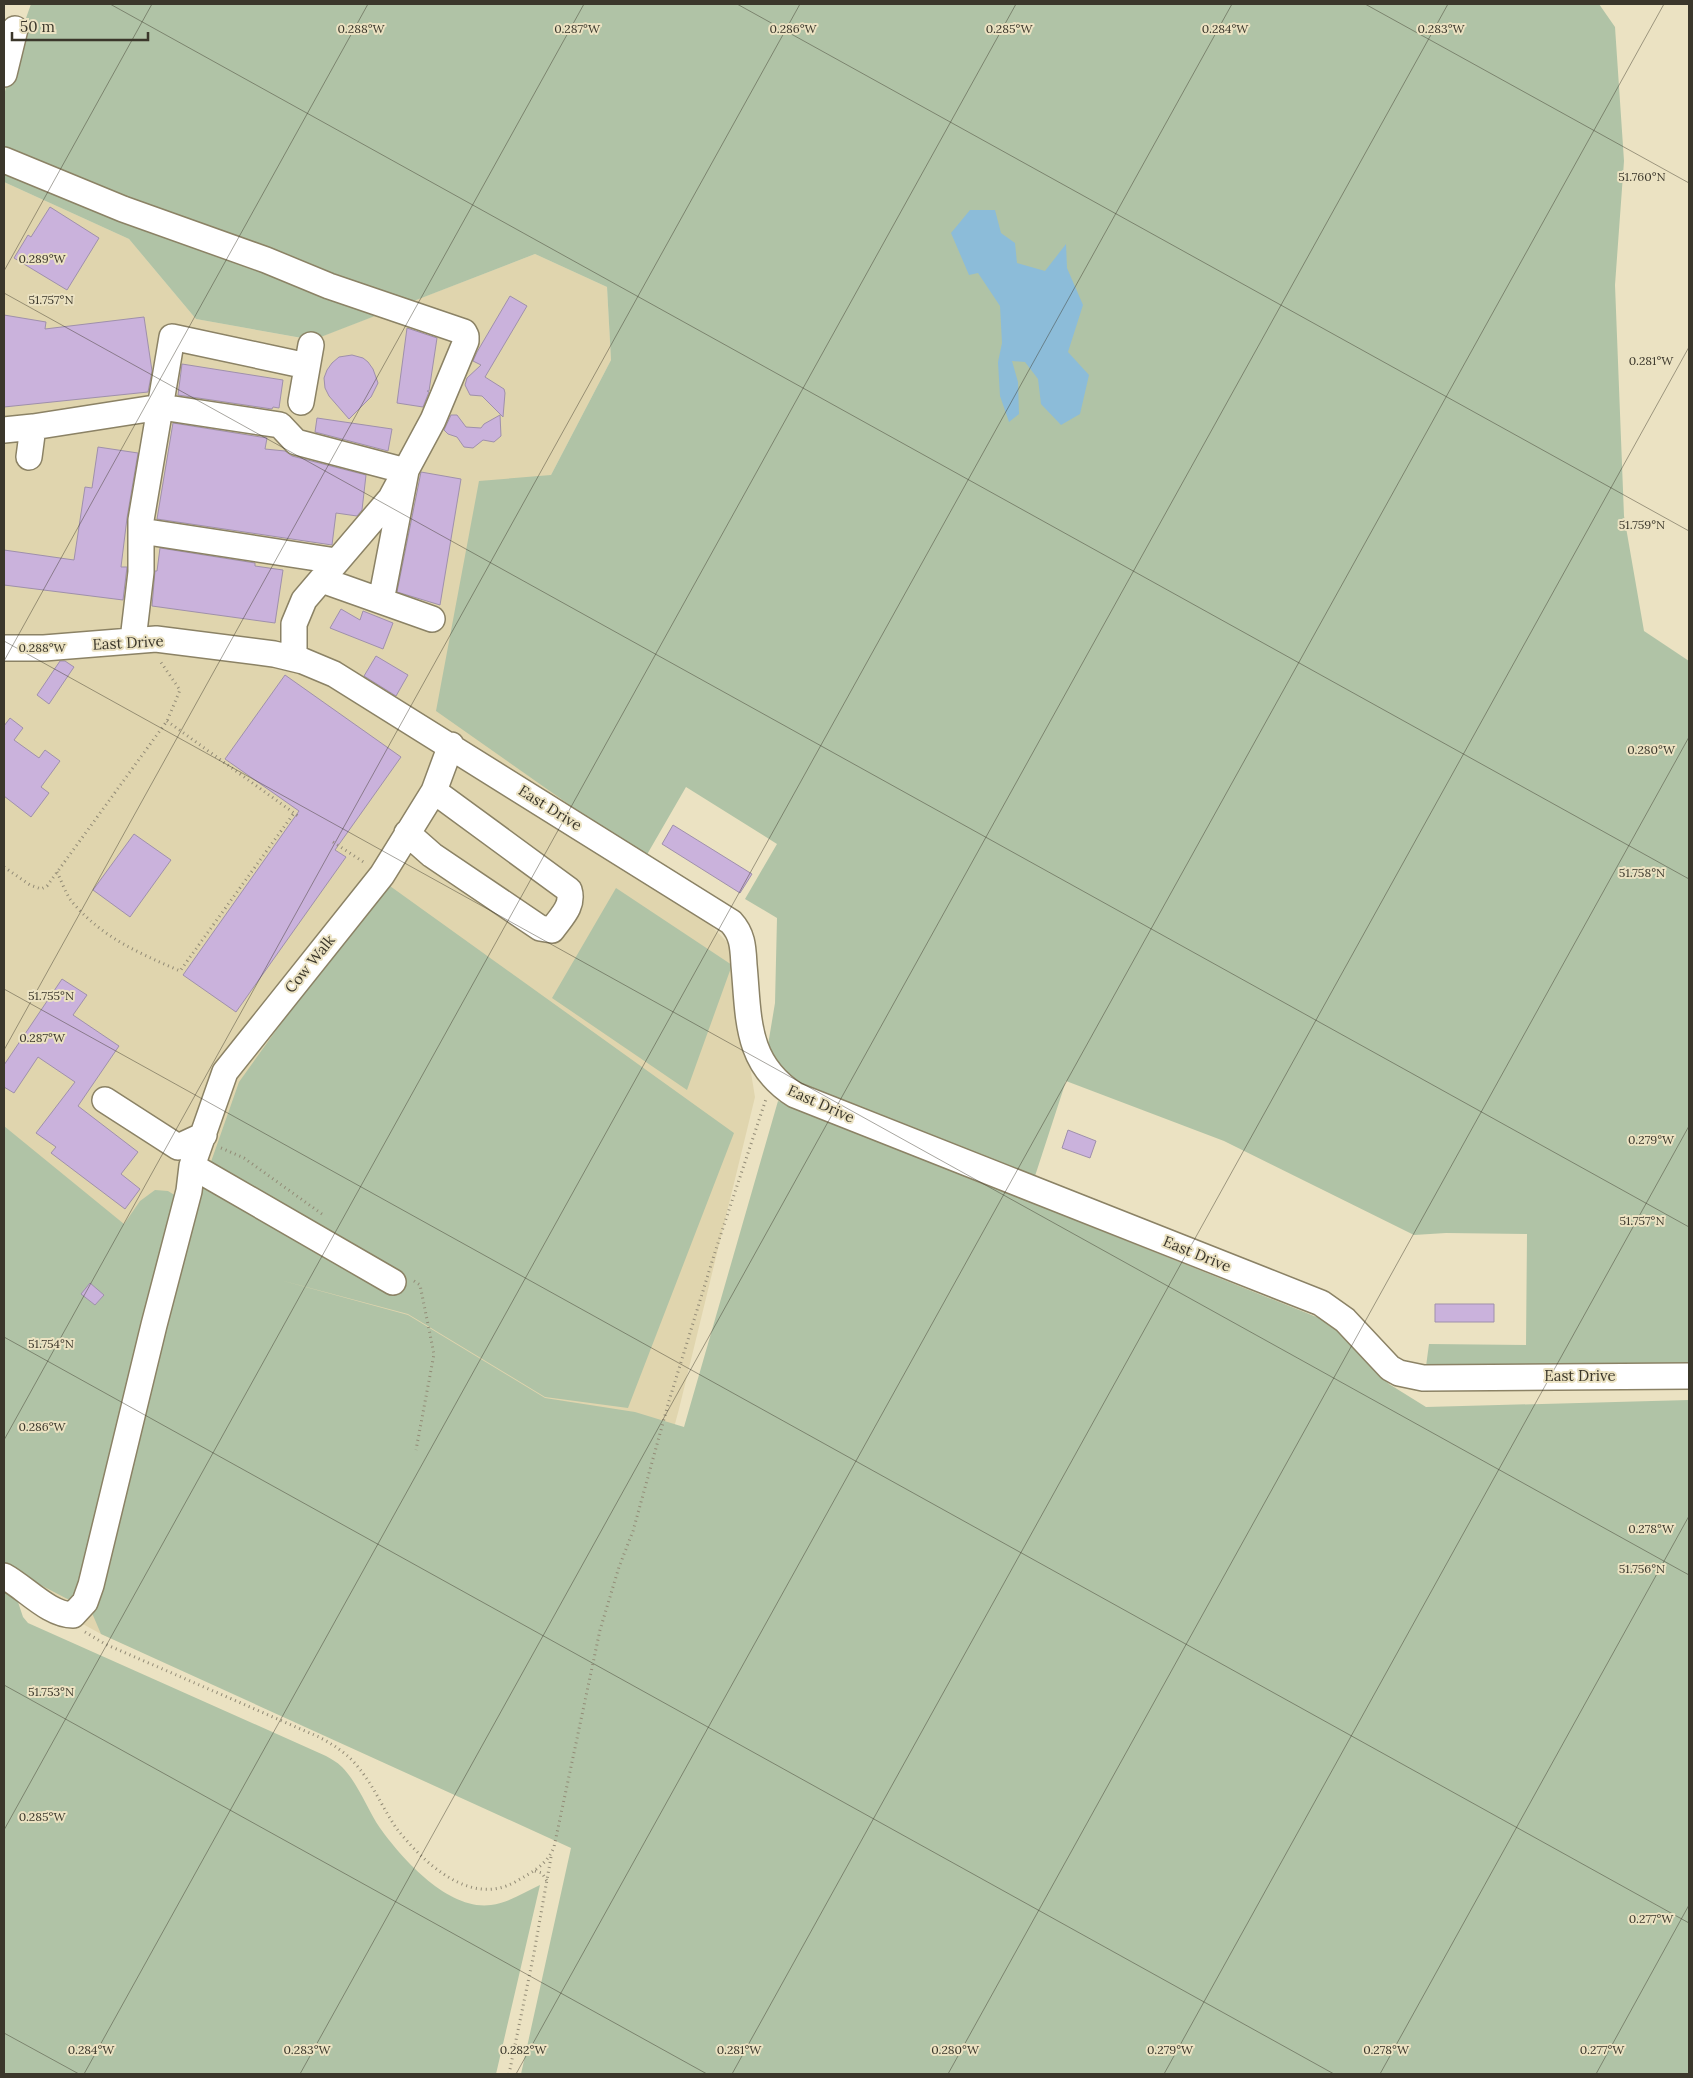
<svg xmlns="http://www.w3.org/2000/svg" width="1693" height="2078" font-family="Lora,serif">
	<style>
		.built { fill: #e0d5ae }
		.green { fill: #b0c3a6 }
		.water { fill: #8cbcd9 }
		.building { fill: #cab2dc; stroke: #9f90ab }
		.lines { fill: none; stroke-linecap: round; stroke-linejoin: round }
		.minor-casing { stroke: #8b8265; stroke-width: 28 }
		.path { stroke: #928b76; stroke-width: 3; stroke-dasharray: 1 4; stroke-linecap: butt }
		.minor { stroke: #fff; stroke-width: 25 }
		.ticks { fill: none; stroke: #3b372b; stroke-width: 1; stroke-opacity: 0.45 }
		.labels { text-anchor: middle; stroke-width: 4; stroke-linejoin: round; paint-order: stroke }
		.street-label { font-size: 15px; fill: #3b372b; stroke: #ebe2c2 }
		.ticks-label { font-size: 12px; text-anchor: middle; fill: #3b372b; stroke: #ebe2c2; stroke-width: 4; stroke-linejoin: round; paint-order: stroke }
	</style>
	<rect width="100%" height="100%" fill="#ebe2c2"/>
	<path class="built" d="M 4,182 L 129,239 L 196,319 L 312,340 L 535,254 L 607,287 L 611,360 L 551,475 L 645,858 L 730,945 L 755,1097 L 679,1409 L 564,1836 L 101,1634 L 4,1581 Z"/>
	<path class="green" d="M 31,4 L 1599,4 L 1615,27 L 1624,161 L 1615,285 L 1624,516 L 1644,631 L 1689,661 L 1689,1372 L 1425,1374 L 1429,1344 L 1526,1345 L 1527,1234 L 1446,1233 L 1414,1235 L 1224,1141 L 1066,1081 L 1035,1176 L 789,1082 L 767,1051 L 775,1003 L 777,918 L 745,899 L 777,844 L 686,787 L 645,858 L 436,711 L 479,481 L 551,475 L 611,360 L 607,287 L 535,254 L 313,340 L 196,319 L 129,239 L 4,182 L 4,96 L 13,55 Z
		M 383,881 L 734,1133 L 628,1408 L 545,1397 L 408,1314 L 280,1280 L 408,1315 L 545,1398 L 635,1412 L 684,1427 L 778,1101 L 1339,1326 L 1389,1384 L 1426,1407 L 1689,1400 L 1689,2074 L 521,2074 L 571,1848 L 101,1634 L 92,1613 L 179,1253 L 239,1082 Z
		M 616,888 L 732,965 L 687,1090 L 552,998 Z
		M 4,1126 L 124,1224 L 140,1201 L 155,1190 L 168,1191 L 176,1196 L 79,1605 L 4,1566 Z
		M 4,1584 L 14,1590 L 23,1617 L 28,1623 L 326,1756 C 331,1759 337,1762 342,1767 C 358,1783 367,1809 380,1828 C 402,1859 449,1911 491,1905 C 508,1903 525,1892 540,1885 L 496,2074 L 4,2074 Z"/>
	<path class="water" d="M 970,210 L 995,210 L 1001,233 L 1015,243 L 1017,263 L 1045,271 L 1066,244 L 1067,268 L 1083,305 L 1068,352 L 1089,375 L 1080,414 L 1061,425 L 1041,404 L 1038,379 L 1025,362 L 1012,361 L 1018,382 L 1019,414 L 1009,422 L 1000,396 L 998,362 L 1002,343 L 1000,306 L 978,273 L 969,275 L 951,233 Z"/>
	<path class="building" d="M 50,207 L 99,238 L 67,290 L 14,258 L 28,235 L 31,237 Z
		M 510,296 L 527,306 L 485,377 L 504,389 L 505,393 L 503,417 L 482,396 L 470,395 L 465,385 L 467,378 L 481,365 L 473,361 L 477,352 Z
		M 4,315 L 46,322 L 45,329 L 144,317 L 152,371 L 148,392 L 4,407 Z
		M 407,328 L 437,338 L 429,391 L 427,391 L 429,392 L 423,407 L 397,403 Z
		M 352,355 L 363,358 L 368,362 L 373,369 L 378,383 L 371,397 L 349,419 L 329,396 L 325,388 L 324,378 L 327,370 L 332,363 L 339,357 Z
		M 182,364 L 283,380 L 279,408 L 273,407 L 272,409 L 178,395 Z
		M 451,415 L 457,415 L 466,427 L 481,428 L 484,424 L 500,415 L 501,436 L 494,442 L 483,440 L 473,448 L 464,447 L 457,437 L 448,434 L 444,430 Z
		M 317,418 L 392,429 L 388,451 L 315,432 Z
		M 173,423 L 267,438 L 265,449 L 285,451 L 292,456 L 366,475 L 362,510 L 357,516 L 336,513 L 332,545 L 157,519 Z
		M 98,447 L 138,453 L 127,518 L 121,567 L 127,567 L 123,600 L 4,585 L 4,550 L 74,560 L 85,487 L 92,488 Z
		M 421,472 L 461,479 L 440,605 L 397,592 Z
		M 160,548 L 255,563 L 255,566 L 283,570 L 275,623 L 152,606 L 155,571 L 157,571 Z
		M 341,609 L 360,620 L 363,611 L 393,623 L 383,649 L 330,628 Z
		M 376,656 L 408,675 L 396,696 L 364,676 Z
		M 60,661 L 65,661 L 74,667 L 49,704 L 37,695 Z
		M 285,675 L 401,757 L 335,850 L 346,857 L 236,1012 L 183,975 L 299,811 L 225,759 Z
		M 10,718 L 23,728 L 14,740 L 39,758 L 45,750 L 60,761 L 41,787 L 49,793 L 31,817 L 4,796 L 4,726 Z
		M 673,825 L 752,874 L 740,893 L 662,844 Z
		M 134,834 L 171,860 L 130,917 L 93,890 Z
		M 62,979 L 87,995 L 73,1015 L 119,1046 L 78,1106 L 138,1152 L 121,1174 L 140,1189 L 125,1209 L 51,1153 L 56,1147 L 36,1133 L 75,1082 L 38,1057 L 14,1093 L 4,1087 L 4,1065 Z
		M 1068,1130 L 1096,1141 L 1090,1158 L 1062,1148 Z
		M 90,1283 L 104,1295 L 95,1305 L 81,1294 Z
		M 1435,1304 L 1494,1304 L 1494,1322 L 1435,1322 Z"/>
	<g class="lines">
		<defs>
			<path id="minor" d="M 4,74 L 15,29
				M 4,160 L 123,209 L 266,260 L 329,286 L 464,332 L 466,336 L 466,341 L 433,420 L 391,498 L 304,600 L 294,624 L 294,658
				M 301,402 L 311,345
				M 4,430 L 33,427
				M 29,457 L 33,427 L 161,407 L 280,425 L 296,442 L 406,471 L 381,601
				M 141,531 L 336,561
				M 322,580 L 432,619
				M 133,640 L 141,572 L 141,520 L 172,337 L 307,366
				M 4,648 L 44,648 L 156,639 L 274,654 L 303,661 L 334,674 L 731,922 C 743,935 743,948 744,965 C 749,1018 745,1063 795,1095 L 1321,1303 L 1345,1320 L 1390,1368 L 1399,1373 L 1423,1378 L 1689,1376
				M 407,833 L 432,855 L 540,928 L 552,930 C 561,917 574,906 569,890 L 434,791
				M 105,1100 L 178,1147 L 204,1135
				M 192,1166 L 393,1282
				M 4,1576 C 26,1588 49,1615 73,1615 L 85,1602 L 91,1585 L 154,1325 L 189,1191 L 192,1166 L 225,1072 L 382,875 L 434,791 L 451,745"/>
		</defs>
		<use href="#minor" class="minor-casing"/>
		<path class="path" d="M 167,721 L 298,816
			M 333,842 L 365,863
			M 4,867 L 30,885 L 41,889 L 47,886 L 167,721 L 180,690 L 160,661
			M 57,872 C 62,882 66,895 73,903 C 103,938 139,953 180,971 L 294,813
			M 221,1148 L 244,1158 L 322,1214
			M 414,1281 L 420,1285 L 434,1354 L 416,1450
			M 85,1632 L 105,1644 L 319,1737 C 334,1745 348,1754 358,1767 C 374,1786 383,1809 397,1829 C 424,1863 470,1907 515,1882 C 532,1872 546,1866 554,1847 L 600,1630 L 619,1567 L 633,1531 L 669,1401 L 715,1252 L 766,1099
			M 535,1871 L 542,1873 L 547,1881
			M 509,2074 L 534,1953 L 551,1857"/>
		<use href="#minor" class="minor"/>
	</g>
	<path class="ticks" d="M 110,4 L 1689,879M 737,4 L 1689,531M 1365,4 L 1689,183M 4,271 L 152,4M 4,293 L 1689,1227M 4,641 L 1689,1575M 4,661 L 368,4M 4,989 L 1689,1923M 4,1050 L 584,4M 4,1337 L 1334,2074M 4,1440 L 800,4M 4,1685 L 707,2074M 4,1830 L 1016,4M 4,2033 L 79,2074M 84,2074 L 1232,4M 300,2074 L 1448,4M 516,2074 L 1664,4M 732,2074 L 1689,347M 948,2074 L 1689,737M 1164,2074 L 1689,1126M 1380,2074 L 1689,1516M 1596,2074 L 1689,1905"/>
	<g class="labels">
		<g class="street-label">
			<text transform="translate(128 643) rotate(-3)" y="5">East Drive</text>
			<text transform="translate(550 808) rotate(32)" y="5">East Drive</text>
			<text transform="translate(310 964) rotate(-51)" y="5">Cow Walk</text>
			<text transform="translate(821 1104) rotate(24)" y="5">East Drive</text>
			<text transform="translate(1197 1254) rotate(22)" y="5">East Drive</text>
			<text x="1580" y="1381">East Drive</text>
		</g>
	</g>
	<g class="ticks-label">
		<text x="361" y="33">0.288°W</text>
		<text x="577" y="33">0.287°W</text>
		<text x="793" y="33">0.286°W</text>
		<text x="1009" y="33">0.285°W</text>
		<text x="1225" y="33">0.284°W</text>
		<text x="1441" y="33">0.283°W</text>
		<text x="1642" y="181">51.760°N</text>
		<text x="42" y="263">0.289°W</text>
		<text x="51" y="304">51.757°N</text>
		<text x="1651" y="365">0.281°W</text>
		<text x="1642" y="529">51.759°N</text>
		<text x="42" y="652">0.288°W</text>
		<text x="1651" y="754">0.280°W</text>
		<text x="1642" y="877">51.758°N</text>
		<text x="51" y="1000">51.755°N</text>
		<text x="42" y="1042">0.287°W</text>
		<text x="1651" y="1144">0.279°W</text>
		<text x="1642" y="1225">51.757°N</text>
		<text x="51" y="1348">51.754°N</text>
		<text x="42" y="1431">0.286°W</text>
		<text x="1651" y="1533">0.278°W</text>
		<text x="1642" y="1573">51.756°N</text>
		<text x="51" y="1696">51.753°N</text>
		<text x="42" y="1821">0.285°W</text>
		<text x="1651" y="1923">0.277°W</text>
		<text x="91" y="2054">0.284°W</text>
		<text x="307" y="2054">0.283°W</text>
		<text x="523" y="2054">0.282°W</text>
		<text x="739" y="2054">0.281°W</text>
		<text x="955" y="2054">0.280°W</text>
		<text x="1170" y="2054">0.279°W</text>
		<text x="1386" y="2054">0.278°W</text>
		<text x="1602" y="2054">0.277°W</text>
	</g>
	<rect width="1693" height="2078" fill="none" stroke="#3b372b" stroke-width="10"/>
	<path d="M12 32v8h136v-8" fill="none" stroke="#3b372b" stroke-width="2.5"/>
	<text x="20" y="32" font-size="15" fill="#3b372b" stroke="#ebe2c2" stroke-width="4" paint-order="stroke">50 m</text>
</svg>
